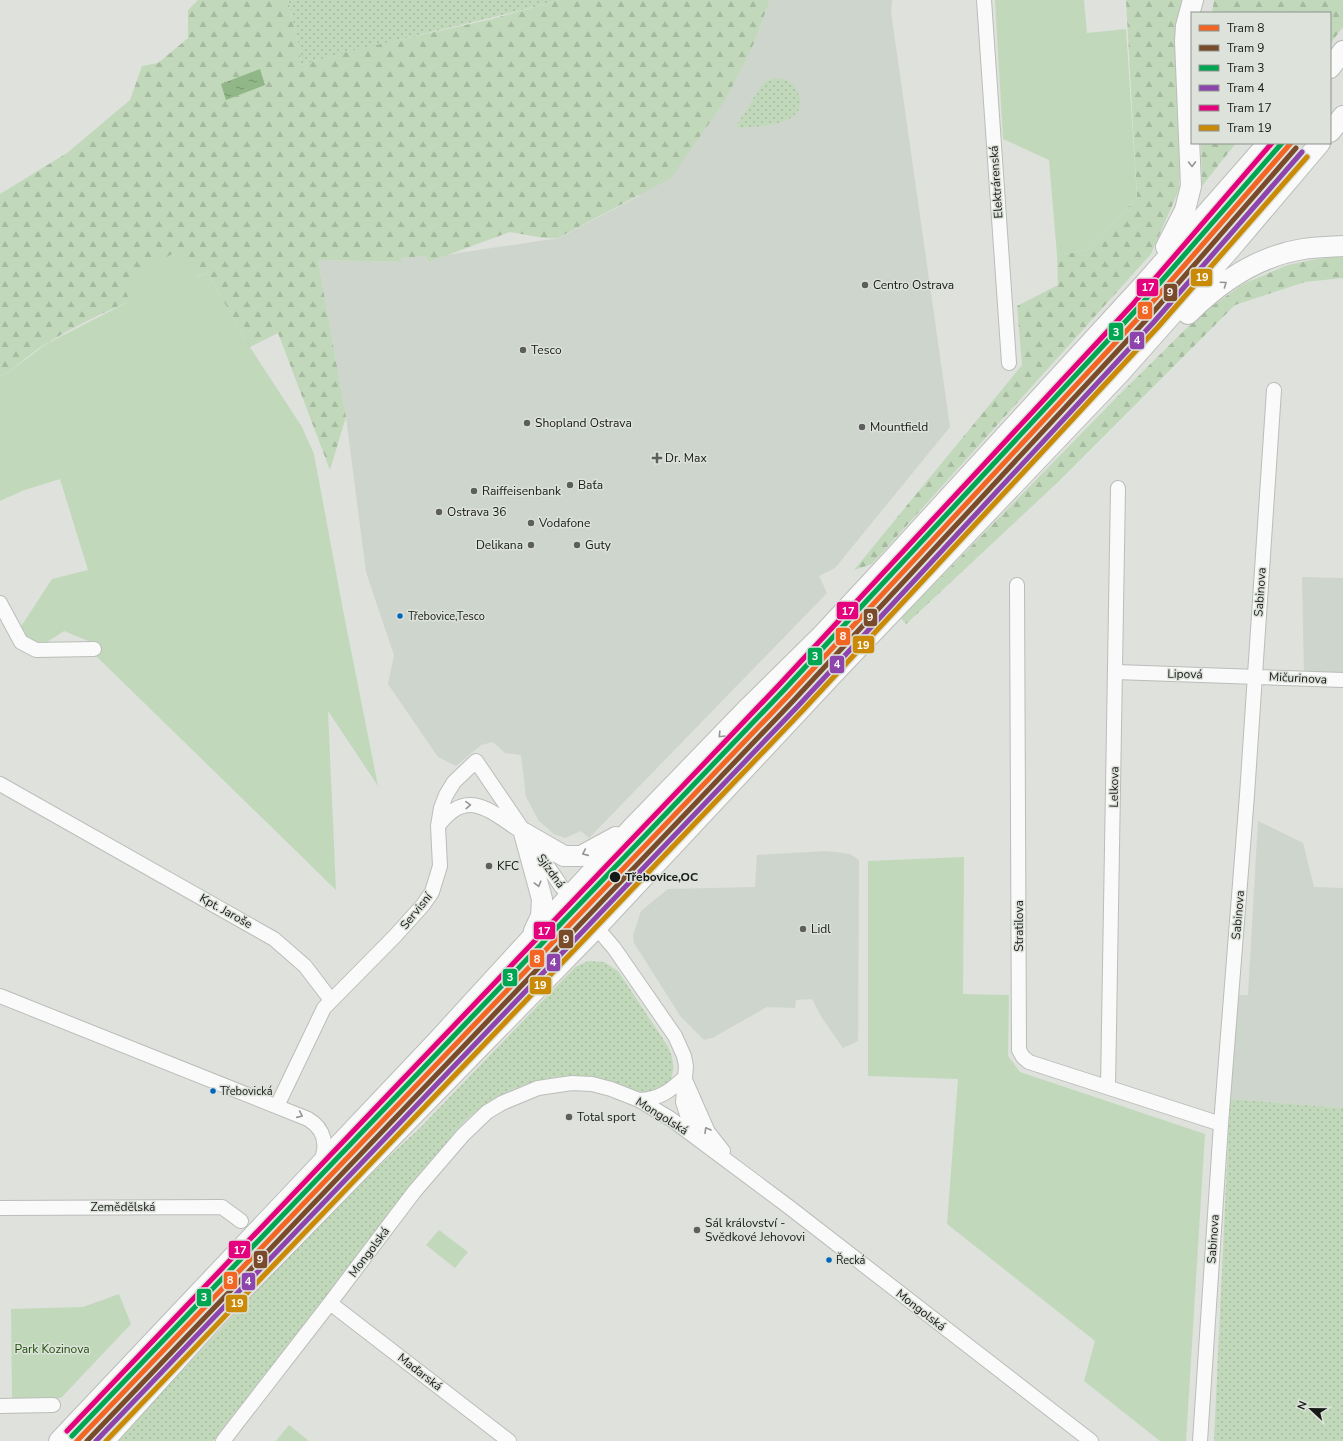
<svg xmlns="http://www.w3.org/2000/svg" width="1343" height="1441" font-family="'Nunito Sans',sans-serif">
	<style>
		.built { fill: #ced5cc }
		.grass { fill: url(#grass-dots) }
		.forest { fill: url(#forest-firs) }
		.green { fill: #c1d9ba }
		.water { fill: url(#water-ripples) }
		.lines { fill: none; stroke-linecap: round; stroke-linejoin: round }
		.street-casing { stroke: #babdb9; stroke-width: 16 }
		.secondary-casing { stroke: #babdb9; stroke-width: 22 }
		.street { stroke: #fafafa; stroke-width: 14 }
		.secondary { stroke: #fafafa; stroke-width: 20 }
		.tram-1-casing { stroke: #dde2db; stroke-width: 8 }
		.tram-2-casing { stroke: #dde2db; stroke-width: 8 }
		.tram-3-casing { stroke: #dde2db; stroke-width: 8 }
		.tram-4-casing { stroke: #dde2db; stroke-width: 8 }
		.tram-5-casing { stroke: #dde2db; stroke-width: 8 }
		.tram-6-casing { stroke: #dde2db; stroke-width: 8 }
		.tram-1 { stroke: #f26522; stroke-width: 5 }
		.tram-2 { stroke: #7a4b2a; stroke-width: 5 }
		.tram-3 { stroke: #00a651; stroke-width: 5 }
		.tram-4 { stroke: #8e44ad; stroke-width: 5 }
		.tram-5 { stroke: #e5007d; stroke-width: 5 }
		.tram-6 { stroke: #ca8a05; stroke-width: 5 }
		.oneway { stroke: #949594 }
		.poi-dot { fill: #5d5f5c; stroke: #dde2db; stroke-width: 1.5 }
		.bus-dot { fill: #0065bd; stroke: #dde2db; stroke-width: 1.5 }
		.stop-dot { fill: #171917; stroke: #dde2db; stroke-width: 1.5 }
		.labels { text-anchor: middle; stroke-width: 3; stroke-linejoin: round; paint-order: stroke }
		.bus-label { font-size: 11px; fill: #171917; stroke: #dde2db; text-anchor: start }
		.street-label { font-size: 12px; fill: #171917; stroke: #dde2db }
		.poi-label { font-size: 12px; fill: #171917; stroke: #dde2db; text-anchor: start }
		.stop-label { font-size: 12px; font-weight: bold; fill: #171917; stroke: #dde2db; text-anchor: start }
		.park-label { font-size: 12px; fill: #1d4f0a; stroke: #dde2db }
		.line-badge { stroke: #dde2db; stroke-width: 1.5 }
		.badge-label { font-size: 11px; text-anchor: middle; font-weight: bold; fill: #fff }
	</style>
	<defs>
		<pattern id="grass-dots" width="8" height="8" patternUnits="userSpaceOnUse"><rect width="8" height="8" fill="#c1d9ba"/><path d="M2 2h.1M6 6h.1" fill="none" stroke="#a5ba9f" stroke-width="1.8" stroke-linecap="round"/></pattern>
		<pattern id="forest-firs" width="22" height="20" patternUnits="userSpaceOnUse"><rect width="22" height="20" fill="#c1d9ba"/><path d="M5 1l3.5 6h-7zM16 11l3.5 6h-7z" fill="#a5ba9f"/></pattern>
		<pattern id="water-ripples" width="26" height="14" patternUnits="userSpaceOnUse"><rect width="26" height="14" fill="#91b687"/><path d="M2 4q2-2 4 0t4 0M15 11q2-2 4 0t4 0" fill="none" stroke="#75936d"/></pattern>
	</defs>
	<rect width="100%" height="100%" fill="#dee1dc"/>
	<path class="built" d="M 770,0 L 892,0 L 891,12 L 950,427 L 835,568 L 819,576 L 827,593 L 589,838 L 581,831 L 565,838 L 554,834 L 539,821 L 526,797 L 521,755 L 505,753 L 493,742 L 481,745 L 456,766 L 438,757 L 388,684 L 394,655 L 366,572 L 346,417 L 318,260 L 400,262 L 400,258 L 426,256 L 428,262 L 446,255 L 559,238 L 639,196 L 754,43 Z
		M 1302,577 L 1343,578 L 1343,676 L 1304,674 Z
		M 1258,821 L 1303,843 L 1314,887 L 1343,888 L 1343,1108 L 1230,1099 L 1237,995 L 1248,995 Z
		M 827,851 L 850,854 L 859,860 L 858,1041 L 843,1048 L 822,1018 L 812,999 L 796,1000 L 795,1008 L 767,1007 L 712,1038 L 704,1040 L 681,1017 L 634,943 L 633,936 L 641,911 L 668,889 L 755,887 L 757,855 Z"/>
	<path class="grass" d="M 288,0 L 559,0 C 473,24 386,41 301,65 L 300,53 Z
		M 780,78 C 790,81 796,85 799,96 C 808,127 757,126 739,128 L 737,125 L 763,83 L 772,79 Z
		M 588,961 L 604,962 L 618,971 L 667,1045 C 675,1060 678,1081 659,1089 C 639,1098 620,1084 601,1079 C 553,1067 499,1089 464,1122 C 455,1131 447,1142 438,1152 L 213,1441 L 115,1441 L 347,1195 L 419,1129 L 575,967 Z
		M 1230,1099 L 1343,1108 L 1343,1441 L 1214,1441 Z"/>
	<path class="forest" d="M 198,0 L 288,0 L 300,53 L 301,65 L 358,49 L 492,19 L 559,0 L 770,0 L 754,43 L 726,99 L 671,178 L 558,238 L 544,238 L 510,232 L 428,262 L 426,256 L 400,258 L 401,262 L 318,260 L 346,417 L 330,470 L 278,333 L 250,347 L 207,273 C 152,290 97,313 47,343 C 32,352 19,364 5,375 L 0,376 L 0,194 L 67,153 L 130,100 L 142,66 L 158,63 L 188,38 L 188,10 Z
		M 1126,0 L 1183,0 L 1181,136 L 1179,190 L 1151,254 L 872,564 L 854,570 L 1022,365 L 1017,306 L 1058,285 L 1057,255 L 1089,250 L 1137,197 Z
		M 1214,0 L 1343,0 L 1343,27 L 1330,44 L 1330,13 L 1212,13 Z
		M 1201,143 L 1236,143 L 1202,186 Z
		M 1343,256 L 1343,278 L 1305,282 L 1235,305 L 1057,483 L 906,624 L 901,618 L 1120,394 L 1200,315 L 1243,284 L 1288,265 L 1317,259 Z"/>
	<path class="green" d="M 995,0 L 1084,0 L 1087,33 L 1126,29 L 1137,197 L 1089,250 L 1057,255 L 1049,160 L 1003,139 Z
		M 180,250 L 196,277 L 207,273 L 250,347 L 302,427 L 314,454 L 343,610 L 378,786 L 328,711 L 336,890 L 95,655 L 93,643 L 64,631 L 41,646 L 25,637 L 20,628 L 52,579 L 88,570 L 60,479 L 22,491 L 0,501 L 0,376 L 5,375 L 46,344 L 130,301 L 121,281 Z
		M 964,857 L 963,994 L 1009,995 L 1008,1056 L 1020,1072 L 1205,1134 L 1186,1441 L 1160,1441 L 1084,1381 L 1095,1341 L 947,1224 L 958,1079 L 868,1076 L 868,861 Z
		M 439,1230 L 468,1252 L 455,1268 L 426,1245 Z
		M 119,1294 L 131,1324 L 61,1398 L 12,1399 L 11,1309 L 83,1307 Z
		M 289,1425 L 309,1441 L 276,1441 Z"/>
	<path class="water" d="M 260,69 L 265,85 L 226,100 L 221,84 Z"/>
	<g class="lines">
		<defs>
			<path id="street" d="M 984,0 L 1009,363
				M 1017,585 L 1019,1050 L 1023,1057 L 1029,1062 L 1221,1124
				M 0,603 L 21,642 L 36,650 L 94,649
				M 1116,672 L 1343,680
				M 0,784 L 274,939 L 305,966 L 331,1000
				M 438,826 C 465,789 487,808 516,828
				M 0,996 L 308,1119 C 325,1129 328,1146 320,1164
				M 686,1082 L 708,1132 L 723,1151
				M 1108,1087 L 1118,488
				M 639,1100 C 660,1099 670,1091 685,1077
				M 277,1106 L 324,1008 L 395,936 L 423,905 L 432,892 L 440,866 L 438,826 L 441,808 L 446,795 L 454,782 L 476,761 L 561,886 L 614,948 L 675,1036 L 684,1056 L 686,1066 L 683,1102 L 694,1136
				M 0,1208 L 222,1207 L 241,1221
				M 330,1303 L 509,1441
				M 0,1406 L 53,1405
				M 223,1441 L 330,1303 L 414,1192 L 463,1135 L 487,1112 L 502,1103 L 538,1088 L 572,1083 L 592,1084 L 611,1089 L 639,1100 L 671,1119 L 789,1207 L 1091,1441
				M 1200,1441 L 1221,1124 L 1247,795 L 1274,390"/>
			<path id="secondary" d="M 1330,68 L 1343,51
				M 1330,132 L 1343,116
				M 1166,247 L 1185,210 L 1191,186 L 1185,41 L 1186,26 L 1193,0
				M 1188,314 C 1219,283 1259,256 1303,249 C 1316,247 1330,247 1343,246
				M 524,833 L 564,856 L 581,856 L 616,837
				M 524,833 L 542,899 L 541,916 L 534,931
				M 59,1441 L 438,1040 L 632,828 L 749,707 L 822,635 L 887,565 L 1146,282 L 1268,143
				M 104,1441 L 214,1319 L 597,927 L 837,670 L 1120,373 L 1231,248 L 1320,143"/>
		</defs>
		<use href="#street" class="street-casing"/>
		<use href="#secondary" class="secondary-casing"/>
		<use href="#street" class="street"/>
		<use href="#secondary" class="secondary"/>
		<defs>
			<path id="tram-1" d="M 77,1441 L 789,695 L 1143,313 L 1291,143"/>
			<path id="tram-2" d="M 87,1441 L 794,700 L 1148,318 L 1296,148"/>
			<path id="tram-3" d="M 72,1436 L 784,690 L 1138,308 L 1282,143"/>
			<path id="tram-4" d="M 96,1441 L 799,705 L 1153,323 L 1302,152"/>
			<path id="tram-5" d="M 67,1431 L 779,685 L 1133,304 L 1272,143"/>
			<path id="tram-6" d="M 106,1441 L 804,709 L 1158,327 L 1307,157"/>
		</defs>
		<use href="#tram-1" class="tram-1-casing"/>
		<use href="#tram-2" class="tram-2-casing"/>
		<use href="#tram-3" class="tram-3-casing"/>
		<use href="#tram-4" class="tram-4-casing"/>
		<use href="#tram-5" class="tram-5-casing"/>
		<use href="#tram-6" class="tram-6-casing"/>
		<use href="#tram-1" class="tram-1"/>
		<use href="#tram-2" class="tram-2"/>
		<use href="#tram-3" class="tram-3"/>
		<use href="#tram-4" class="tram-4"/>
		<use href="#tram-5" class="tram-5"/>
		<use href="#tram-6" class="tram-6"/>
	</g>
	<defs><path id="oneway-chevron" d="M-2-3.5L2.5 0L-2 3.5" fill="none" stroke-width="1.6" stroke-linecap="round" stroke-linejoin="round"/></defs>
	<g class="oneway">
		<use href="#oneway-chevron" transform="translate(1192 164) rotate(89)"/>
		<use href="#oneway-chevron" transform="translate(1224 284) rotate(-35)"/>
		<use href="#oneway-chevron" transform="translate(721 735) rotate(134)"/>
		<use href="#oneway-chevron" transform="translate(468 805) rotate(-3)"/>
		<use href="#oneway-chevron" transform="translate(585 853) rotate(156)"/>
		<use href="#oneway-chevron" transform="translate(538 884) rotate(75)"/>
		<use href="#oneway-chevron" transform="translate(300 1115) rotate(24)"/>
		<use href="#oneway-chevron" transform="translate(707 1130) rotate(-120)"/>
	</g>
	<g class="poi-dot">
		<circle cx="865" cy="285" r="4"/>
		<circle cx="523" cy="350" r="4"/>
		<circle cx="527" cy="423" r="4"/>
		<circle cx="862" cy="427" r="4"/>
		<path d="M655 452h4v4h4v4h-4v4h-4v-4h-4v-4h4z"/>
		<circle cx="570" cy="485" r="4"/>
		<circle cx="474" cy="491" r="4"/>
		<circle cx="439" cy="512" r="4"/>
		<circle cx="531" cy="523" r="4"/>
		<circle cx="531" cy="545" r="4"/>
		<circle cx="577" cy="545" r="4"/>
		<circle cx="489" cy="866" r="4"/>
		<circle cx="803" cy="929" r="4"/>
		<circle cx="569" cy="1117" r="4"/>
		<circle cx="697" cy="1230" r="4"/>
	</g>
	<g class="bus-dot">
		<circle cx="400" cy="616" r="3.5"/>
		<circle cx="213" cy="1091" r="3.5"/>
		<circle cx="829" cy="1260" r="3.5"/>
	</g>
	<circle class="stop-dot" cx="615" cy="877" r="6"/>
	<g class="labels">
		<g class="bus-label">
			<text x="408" y="620">Třebovice,Tesco</text>
			<text x="220" y="1095">Třebovická</text>
			<text x="836" y="1264">Řecká</text>
		</g>
		<g class="street-label">
			<text transform="translate(996 182) rotate(-94)" y="4">Elektrárenská</text>
			<text transform="translate(1260 592) rotate(-86)" y="4">Sabinova</text>
			<text transform="translate(1185 674) rotate(1)" y="4">Lipová</text>
			<text transform="translate(1298 678) rotate(3)" y="4">Mičurinova</text>
			<text transform="translate(1114 787) rotate(-89)" y="4">Lelkova</text>
			<text transform="translate(551 871) rotate(54)" y="4">Sjízdná</text>
			<text transform="translate(226 911) rotate(29)" y="4">Kpt. Jaroše</text>
			<text transform="translate(416 911) rotate(-51)" y="4">Servisní</text>
			<text transform="translate(1238 915) rotate(-85)" y="4">Sabinova</text>
			<text transform="translate(1019 926) rotate(-90)" y="4">Stratilova</text>
			<text transform="translate(662 1116) rotate(32)" y="4">Mongolská</text>
			<text x="123" y="1211">Zemědělská</text>
			<text transform="translate(1213 1239) rotate(-86)" y="4">Sabinova</text>
			<text transform="translate(369 1252) rotate(-53)" y="4">Mongolská</text>
			<text transform="translate(921 1310) rotate(38)" y="4">Mongolská</text>
			<text transform="translate(420 1372) rotate(38)" y="4">Maďarská</text>
		</g>
		<g class="poi-label">
			<text x="873" y="289">Centro Ostrava</text>
			<text x="531" y="354">Tesco</text>
			<text x="535" y="427">Shopland Ostrava</text>
			<text x="870" y="431">Mountfield</text>
			<text x="665" y="462">Dr. Max</text>
			<text x="578" y="489">Baťa</text>
			<text x="482" y="495">Raiffeisenbank</text>
			<text x="447" y="516">Ostrava 36</text>
			<text x="539" y="527">Vodafone</text>
			<text x="523" y="549" text-anchor="end">Delikana</text>
			<text x="585" y="549">Guty</text>
			<text x="497" y="870">KFC</text>
			<text x="811" y="933">Lidl</text>
			<text x="577" y="1121">Total sport</text>
			<text x="705" y="1227">Sál království -<tspan x="705" dy="14">Svědkové Jehovovi</tspan></text>
		</g>
		<g class="stop-label">
			<text x="625" y="881">Třebovice,OC</text>
		</g>
		<g class="park-label">
			<text x="52" y="1353">Park Kozinova</text>
		</g>
	</g>
	<g class="line-badge">
		<rect x="1190" y="268" width="23" height="19" rx="4" fill="#ca8a05"/>
		<rect x="1136" y="278" width="23" height="19" rx="4" fill="#e5007d"/>
		<rect x="1163" y="283" width="15" height="19" rx="4" fill="#7a4b2a"/>
		<rect x="1137" y="301" width="16" height="19" rx="4" fill="#f26522"/>
		<rect x="1108" y="322" width="16" height="19" rx="4" fill="#00a651"/>
		<rect x="1129" y="331" width="16" height="19" rx="4" fill="#8e44ad"/>
		<rect x="836" y="601" width="23" height="19" rx="4" fill="#e5007d"/>
		<rect x="863" y="608" width="15" height="19" rx="4" fill="#7a4b2a"/>
		<rect x="835" y="627" width="16" height="19" rx="4" fill="#f26522"/>
		<rect x="852" y="635" width="23" height="19" rx="4" fill="#ca8a05"/>
		<rect x="807" y="647" width="16" height="19" rx="4" fill="#00a651"/>
		<rect x="829" y="655" width="16" height="19" rx="4" fill="#8e44ad"/>
		<rect x="533" y="921" width="23" height="19" rx="4" fill="#e5007d"/>
		<rect x="558" y="929" width="16" height="20" rx="4" fill="#7a4b2a"/>
		<rect x="529" y="949" width="16" height="19" rx="4" fill="#f26522"/>
		<rect x="546" y="953" width="15" height="19" rx="4" fill="#8e44ad"/>
		<rect x="502" y="968" width="16" height="19" rx="4" fill="#00a651"/>
		<rect x="529" y="976" width="23" height="19" rx="4" fill="#ca8a05"/>
		<rect x="228" y="1240" width="23" height="19" rx="4" fill="#e5007d"/>
		<rect x="253" y="1250" width="15" height="19" rx="4" fill="#7a4b2a"/>
		<rect x="223" y="1271" width="15" height="19" rx="4" fill="#f26522"/>
		<rect x="241" y="1272" width="15" height="19" rx="4" fill="#8e44ad"/>
		<rect x="196" y="1288" width="16" height="19" rx="4" fill="#00a651"/>
		<rect x="225" y="1294" width="23" height="19" rx="4" fill="#ca8a05"/>
	</g>
	<g class="badge-label">
		<text x="1202" y="281">19</text>
		<text x="1148" y="291">17</text>
		<text x="1170" y="296">9</text>
		<text x="1145" y="314">8</text>
		<text x="1116" y="336">3</text>
		<text x="1137" y="344">4</text>
		<text x="848" y="615">17</text>
		<text x="870" y="621">9</text>
		<text x="843" y="640">8</text>
		<text x="863" y="649">19</text>
		<text x="815" y="660">3</text>
		<text x="837" y="668">4</text>
		<text x="544" y="935">17</text>
		<text x="566" y="943">9</text>
		<text x="537" y="963">8</text>
		<text x="553" y="966">4</text>
		<text x="510" y="981">3</text>
		<text x="540" y="989">19</text>
		<text x="240" y="1254">17</text>
		<text x="260" y="1263">9</text>
		<text x="230" y="1284">8</text>
		<text x="248" y="1285">4</text>
		<text x="204" y="1301">3</text>
		<text x="237" y="1307">19</text>
	</g>
	<rect x="1191" y="12" width="140" height="132" fill="#dde2db" stroke="#8e928d"/>
	<rect x="1199" y="25" width="20" height="6" fill="#f26522" stroke="#8e928d"/>
	<text x="1227" y="32" font-size="12" fill="#171917">Tram 8</text>
	<rect x="1199" y="45" width="20" height="6" fill="#7a4b2a" stroke="#8e928d"/>
	<text x="1227" y="52" font-size="12" fill="#171917">Tram 9</text>
	<rect x="1199" y="65" width="20" height="6" fill="#00a651" stroke="#8e928d"/>
	<text x="1227" y="72" font-size="12" fill="#171917">Tram 3</text>
	<rect x="1199" y="85" width="20" height="6" fill="#8e44ad" stroke="#8e928d"/>
	<text x="1227" y="92" font-size="12" fill="#171917">Tram 4</text>
	<rect x="1199" y="105" width="20" height="6" fill="#e5007d" stroke="#8e928d"/>
	<text x="1227" y="112" font-size="12" fill="#171917">Tram 17</text>
	<rect x="1199" y="125" width="20" height="6" fill="#ca8a05" stroke="#8e928d"/>
	<text x="1227" y="132" font-size="12" fill="#171917">Tram 19</text>
	<g transform="translate(1311 1409) rotate(292)" stroke="#dde2db" stroke-width="3" paint-order="stroke">
	<path d="M0-3L7 15L0 10L-7 15Z" fill="#171917"/>
	<text y="-6" font-size="11" font-weight="bold" text-anchor="middle" fill="#171917">N</text>
	</g>
</svg>
